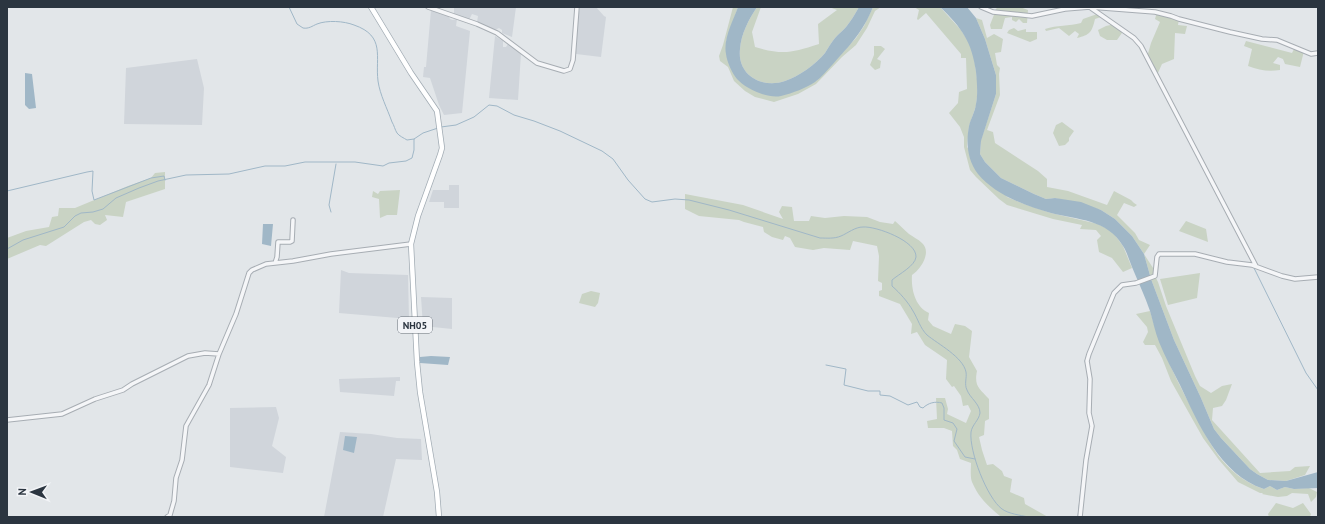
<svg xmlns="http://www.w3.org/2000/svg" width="1325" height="524" font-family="'PT Sans',sans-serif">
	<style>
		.built { fill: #d0d5db }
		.green { fill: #c9d3c4 }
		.water { fill: #a0b7c7 }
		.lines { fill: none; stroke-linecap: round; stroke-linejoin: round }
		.stream { stroke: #a0b7c7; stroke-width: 1 }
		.minor-casing { stroke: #a7adb3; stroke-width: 5.5 }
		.major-casing { stroke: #a2acb4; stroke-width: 6 }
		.minor { stroke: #f5f6f8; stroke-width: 3.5 }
		.major { stroke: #fff; stroke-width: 4.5 }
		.labels { text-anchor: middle; stroke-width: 3; stroke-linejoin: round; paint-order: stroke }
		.shield { fill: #f2f4f7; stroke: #676e77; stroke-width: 1 }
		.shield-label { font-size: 10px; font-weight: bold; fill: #2b3540 }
	</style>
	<rect width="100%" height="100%" fill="#e2e6e9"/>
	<path class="built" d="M 454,7 L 516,7 L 512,37 L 502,33 L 502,30 L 499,28 L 495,30 L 477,22 L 478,16 L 472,14 L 469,20 L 454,14 Z
		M 580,7 L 596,7 L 604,16 L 606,17 L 601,57 L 576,54 L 577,23 Z
		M 431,10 L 448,15 L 450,19 L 453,20 L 457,19 L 456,26 L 470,31 L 462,113 L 444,115 L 439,105 L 430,78 L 423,77 L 424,67 L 426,67 Z
		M 495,36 L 503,41 L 503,47 L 506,47 L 508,44 L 521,53 L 518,100 L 489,98 Z
		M 197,59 L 204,88 L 202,125 L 124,124 L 126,68 Z
		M 449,185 L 459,185 L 459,208 L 444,208 L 444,202 L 429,202 L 433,190 L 449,190 Z
		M 341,270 L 349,273 L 408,275 L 409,319 L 339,313 Z
		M 421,297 L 452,298 L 452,329 L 423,326 Z
		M 400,377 L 400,381 L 396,381 L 394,396 L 340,392 L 339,379 Z
		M 276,407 L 279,418 L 272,446 L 286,457 L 283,473 L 230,467 L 230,408 Z
		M 340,432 L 371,434 L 397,438 L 421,439 L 422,460 L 396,459 L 383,517 L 324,517 Z"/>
	<path class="green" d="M 733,7 L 738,7 L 726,42 L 751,89 L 816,81 L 856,38 L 864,26 L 873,7 L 881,7 L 875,11 L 867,28 L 856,45 L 842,57 L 816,84 L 798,94 L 774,102 L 755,97 L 745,91 L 734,81 L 728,67 L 720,61 L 719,56 L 723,45 Z
		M 757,7 L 761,7 L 752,32 L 755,47 C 783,55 791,53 819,44 L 818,24 L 837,10 L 829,7 L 859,7 C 855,14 851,21 846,27 C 843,31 838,34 835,38 C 831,43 828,48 825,53 C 816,64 798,77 785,81 C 762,89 737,75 740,49 C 741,34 749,19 757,7 Z
		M 914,7 L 940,7 L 961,30 L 970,44 L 974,57 L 978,87 L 976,106 L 969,126 L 967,147 L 1007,197 L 1024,204 L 1051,213 L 1098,224 L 1112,231 L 1123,246 L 1132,268 L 1123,272 L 1112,258 L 1099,252 L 1097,240 L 1101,236 L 1096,230 L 1080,229 L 1082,225 L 1053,219 L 1007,205 L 999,199 L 976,177 L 970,170 L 964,147 L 964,137 L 960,127 L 949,113 L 958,103 L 959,92 L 967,89 L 966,58 L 961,58 L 961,54 L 926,13 L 918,20 L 917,19 L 919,10 Z
		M 997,7 L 1020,7 L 1028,10 L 1027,23 L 1023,23 L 1019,19 L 1016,22 L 1012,20 L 1012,17 L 1005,18 L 1002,29 L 991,29 L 990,25 Z
		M 1157,12 L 1179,19 L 1178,25 L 1187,26 L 1185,34 L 1175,33 L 1174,59 L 1162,64 L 1157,75 L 1147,57 L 1151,43 L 1160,22 L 1155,19 Z
		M 1100,13 L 1104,16 L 1095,19 C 1092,32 1090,35 1077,38 L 1079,34 L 1075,31 L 1069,36 L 1059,28 L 1046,31 L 1045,29 C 1057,25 1069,26 1081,23 L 1083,19 Z
		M 976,18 L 982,20 L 987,38 L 994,34 L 1003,39 L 1001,52 L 995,53 L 997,65 L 1000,68 L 999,74 L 1000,95 L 987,130 L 993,132 L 995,143 L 1038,171 L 1047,179 L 1047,187 L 1068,191 L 1107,205 L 1114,191 L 1131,200 L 1134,203 L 1137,205 L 1134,207 L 1124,203 L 1117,215 L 1135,233 L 1139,240 L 1150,245 L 1144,254 L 1155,271 L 1155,276 L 1158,282 L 1166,306 L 1195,376 L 1200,386 L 1211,393 L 1222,386 L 1232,384 L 1226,400 L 1222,406 L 1213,408 L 1212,420 L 1260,473 L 1290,471 L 1295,467 L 1310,466 L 1305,475 L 1286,481 L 1268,480 L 1257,474 L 1250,469 L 1221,438 L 1214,429 L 1201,398 L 1174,340 L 1151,279 L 1144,254 L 1132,236 L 1115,219 L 1101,210 L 1055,198 L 1046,199 L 1034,194 L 1001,178 L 985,162 L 980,154 L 981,140 L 996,94 L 996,75 L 985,39 Z
		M 1115,24 L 1124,30 L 1117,40 L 1107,40 L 1100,36 L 1098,30 L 1106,26 Z
		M 1014,28 L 1018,31 L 1026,29 L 1026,32 L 1037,32 L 1037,39 L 1030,42 L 1007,33 L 1009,30 Z
		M 1246,41 L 1292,53 L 1295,47 L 1304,51 L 1300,67 L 1285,64 L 1283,59 L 1278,57 L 1273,63 L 1280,65 L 1280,70 C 1268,72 1259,70 1248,66 L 1252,49 L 1244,46 Z
		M 874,46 L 881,46 L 885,49 L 877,59 L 881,61 L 880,68 L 875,70 L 870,65 L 874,55 Z
		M 1062,122 L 1074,131 L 1069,138 L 1069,141 L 1065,145 L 1059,146 L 1053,133 L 1056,125 Z
		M 165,172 L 165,189 L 126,202 L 123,217 L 105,215 L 107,220 L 100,225 L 95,224 L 91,220 L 84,222 L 46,246 L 40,245 L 7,259 L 7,238 L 26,231 L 49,227 L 52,217 L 58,216 L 59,208 L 75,208 L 128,186 L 151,178 L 155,173 Z
		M 400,190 L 397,215 L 387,215 L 380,218 L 379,199 L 372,197 L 373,191 L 378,194 L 380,191 Z
		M 685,194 L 743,205 L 783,219 L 779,212 L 782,206 L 792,207 L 794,221 L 809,221 L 811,216 L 825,218 L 844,216 L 867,217 L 880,222 L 893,224 L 895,221 C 900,225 904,230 909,234 C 913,237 918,239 922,243 C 932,252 921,269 912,275 C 911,289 915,307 929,313 L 928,320 L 933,326 L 951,334 L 955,324 L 965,326 L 972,331 L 969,357 L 977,371 C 974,386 979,388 989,399 L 989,419 L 985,421 L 984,435 L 979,437 L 982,450 L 987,465 L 993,464 L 1002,471 L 1004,476 L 1012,479 L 1010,492 L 1024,498 L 1025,504 L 1048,517 L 1003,517 L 1000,516 C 987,505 979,498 972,482 C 970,477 971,468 971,463 L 960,459 L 957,450 L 953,446 L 952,431 L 944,428 L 928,428 L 927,421 L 937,419 L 936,398 L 945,398 L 948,409 L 947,414 L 966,423 L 971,411 L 968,405 L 963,406 L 961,396 L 954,386 L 952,387 L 946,379 L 947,360 L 925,345 L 917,332 L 911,334 L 912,324 L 900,304 L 879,296 L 879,291 L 882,290 L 882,283 L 878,281 L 879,256 L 877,246 L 853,241 L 850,250 L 824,248 L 813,250 L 795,247 L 790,238 L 785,236 L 783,240 L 772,237 L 764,232 L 763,227 L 744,222 L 739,220 L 699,216 L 685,209 Z
		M 1186,221 L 1206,229 L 1208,242 L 1179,231 Z
		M 1200,273 L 1197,298 L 1168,305 L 1160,279 Z
		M 591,291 L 600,293 L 598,303 L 595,307 L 579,303 L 582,294 Z
		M 1150,311 C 1161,350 1179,385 1198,420 C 1204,432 1210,444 1218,455 C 1229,470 1245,483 1264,489 L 1270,486 L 1277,490 L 1285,487 L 1294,489 L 1309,488 L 1317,492 L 1316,497 L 1311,502 L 1308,494 L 1292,493 L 1287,496 L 1278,497 L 1262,494 L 1263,493 L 1260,493 L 1238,482 L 1219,460 L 1203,438 L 1171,381 L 1162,358 L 1155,345 L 1145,345 L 1143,342 L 1148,332 L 1147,327 L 1136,314 Z
		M 1276,503 L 1293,508 L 1303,503 L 1311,514 L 1310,517 L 1269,517 L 1268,514 Z"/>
	<path class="water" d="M 738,7 L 757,7 C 749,19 741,34 740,49 C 737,75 762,89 785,81 C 798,77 816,64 825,53 C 828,48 831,43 835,38 C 838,34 843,31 846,27 C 851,21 855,14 859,7 L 873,7 C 863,32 850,45 833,64 C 827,70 822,77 815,82 C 806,88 793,93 781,96 C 768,99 746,89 737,79 C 732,73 727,62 726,54 C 723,39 733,21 738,7 Z
		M 940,7 L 967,7 L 976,18 L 985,39 L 996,75 L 996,94 L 981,141 L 980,154 L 985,162 L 1001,178 L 1034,194 L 1046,199 L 1055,198 L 1081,202 L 1101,210 L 1115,219 L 1132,236 L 1144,254 L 1151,279 L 1174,340 L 1201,398 L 1214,429 L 1221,438 L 1250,469 L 1257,474 L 1268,480 L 1286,481 L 1318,472 L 1318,488 L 1294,489 L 1285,487 L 1277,490 L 1270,486 L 1264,489 C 1220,475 1198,423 1180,385 C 1173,371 1165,357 1159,342 C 1155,332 1153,321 1150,311 C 1145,296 1138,282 1132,267 C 1129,260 1127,252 1123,246 C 1107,219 1078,220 1051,213 C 1027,207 994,194 978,174 C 967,160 966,142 969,126 C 971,118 975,112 976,104 C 978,93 977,83 976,72 C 972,42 962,28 940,7 Z
		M 25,73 L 32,74 L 36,108 L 29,109 L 25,105 Z
		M 263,224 L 273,224 L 271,246 L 262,244 Z
		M 431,356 L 450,357 L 448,365 L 420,363 L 420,357 Z
		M 345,436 L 357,437 L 354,453 L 343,450 Z"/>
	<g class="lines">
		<path class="stream" d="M 289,7 L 297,24 L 303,28 C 309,29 312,26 317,24 C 327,20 344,21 354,25 C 386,36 375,57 378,81 C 380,95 387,108 392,122 C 394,125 395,130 397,133 C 399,136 404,138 407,140 L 414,139
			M 441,127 L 456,125 L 474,117 L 489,105 L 497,106 L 514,115 L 534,121 L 560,131 L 602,151 L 613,159 L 628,180 L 645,199 L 652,202 L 675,199 L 689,200 L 729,210 L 820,238 C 827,238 834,239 841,236 C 848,233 855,227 863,227 C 876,226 917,241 916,257 C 915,266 899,274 892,280 L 892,286 C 900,293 908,302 913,311 C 918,319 920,328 927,335 C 938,344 963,357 966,372 C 967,378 964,384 967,390 C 970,398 980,404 980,413 C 979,420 972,425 971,432 C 969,451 987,498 1002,509 C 1009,514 1020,515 1028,517
			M 7,191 L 87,172 L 93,171 L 92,191 L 94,200 L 151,178 L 164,176 L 165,180
			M 331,212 L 329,205 L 336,164
			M 7,249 L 23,240 L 64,227 L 75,216 L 81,213 L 93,212 L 103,209 L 116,198 L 139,188 L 158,181 L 186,175 L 229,174 L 265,166 L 285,166 L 305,162 L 355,162 L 383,166 L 389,163 L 406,161 L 412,158 L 414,150 L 414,139 L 423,133 L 438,128
			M 1254,268 L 1306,373 L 1318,390
			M 826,365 L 846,369 L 844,385 L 868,391 L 880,391 L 880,395 L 890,396 L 908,405 L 917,402 L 920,407 L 923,408 C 928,403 935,401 942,403 L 944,408 L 944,420 L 953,423 L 957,429 L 954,441 L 965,457 L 975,459
			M 1087,368 L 1085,361 L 1100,322
			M 1088,404 L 1088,397
			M 1078,517 L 1084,462"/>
		<defs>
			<path id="minor" d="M 428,7 L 477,24 L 497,33 L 537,63 L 564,71 L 570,69 L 573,60 L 577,7
				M 981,7 L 993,12 L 1032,16 L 1065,9 L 1090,7 L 1155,12 L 1171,16 L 1179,19 L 1230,32 L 1262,39 L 1277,40 L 1311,54 L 1318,53
				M 1091,8 L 1134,38 L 1141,46 L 1256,266
				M 275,263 L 277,257 L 278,242 L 290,242 L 292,241 L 293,220
				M 7,420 L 62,414 L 95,399 L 123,390 L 132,384 L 188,356 L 205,353 L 219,354
				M 167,517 L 170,515 L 174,501 L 176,478 L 182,460 L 186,426 L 209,385 L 219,354 L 236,314 L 249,273 L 252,270 L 266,264 L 293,261 L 331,254 L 411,244
				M 1080,517 L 1086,460 L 1092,426 L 1089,413 L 1090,379 L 1087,361 L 1089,354 L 1114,293 L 1122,285 L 1136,283 L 1155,276 L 1157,257 L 1159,254 L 1195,254 L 1227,262 L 1252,265 L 1282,276 L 1295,279 L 1318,277"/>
			<path id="major" d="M 371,7 L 411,73 L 437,111 L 442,148 L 440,155 L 418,216 L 411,244 L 417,362 L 420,392 L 437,492 L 439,517"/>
		</defs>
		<use href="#minor" class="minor-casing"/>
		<use href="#major" class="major-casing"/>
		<use href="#minor" class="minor"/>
		<use href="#major" class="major"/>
	</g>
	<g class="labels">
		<rect class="shield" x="398" y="317" width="34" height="16" rx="3"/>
		<g class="shield-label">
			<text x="415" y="329">NH05</text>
		</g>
	</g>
	<rect width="1325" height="524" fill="none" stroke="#2b3540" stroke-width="16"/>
	<g transform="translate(32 492) rotate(271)" stroke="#f2f4f7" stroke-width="3" paint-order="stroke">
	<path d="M0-3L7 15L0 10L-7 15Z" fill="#2b3540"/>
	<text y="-6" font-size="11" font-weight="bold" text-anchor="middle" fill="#2b3540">N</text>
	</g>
</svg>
